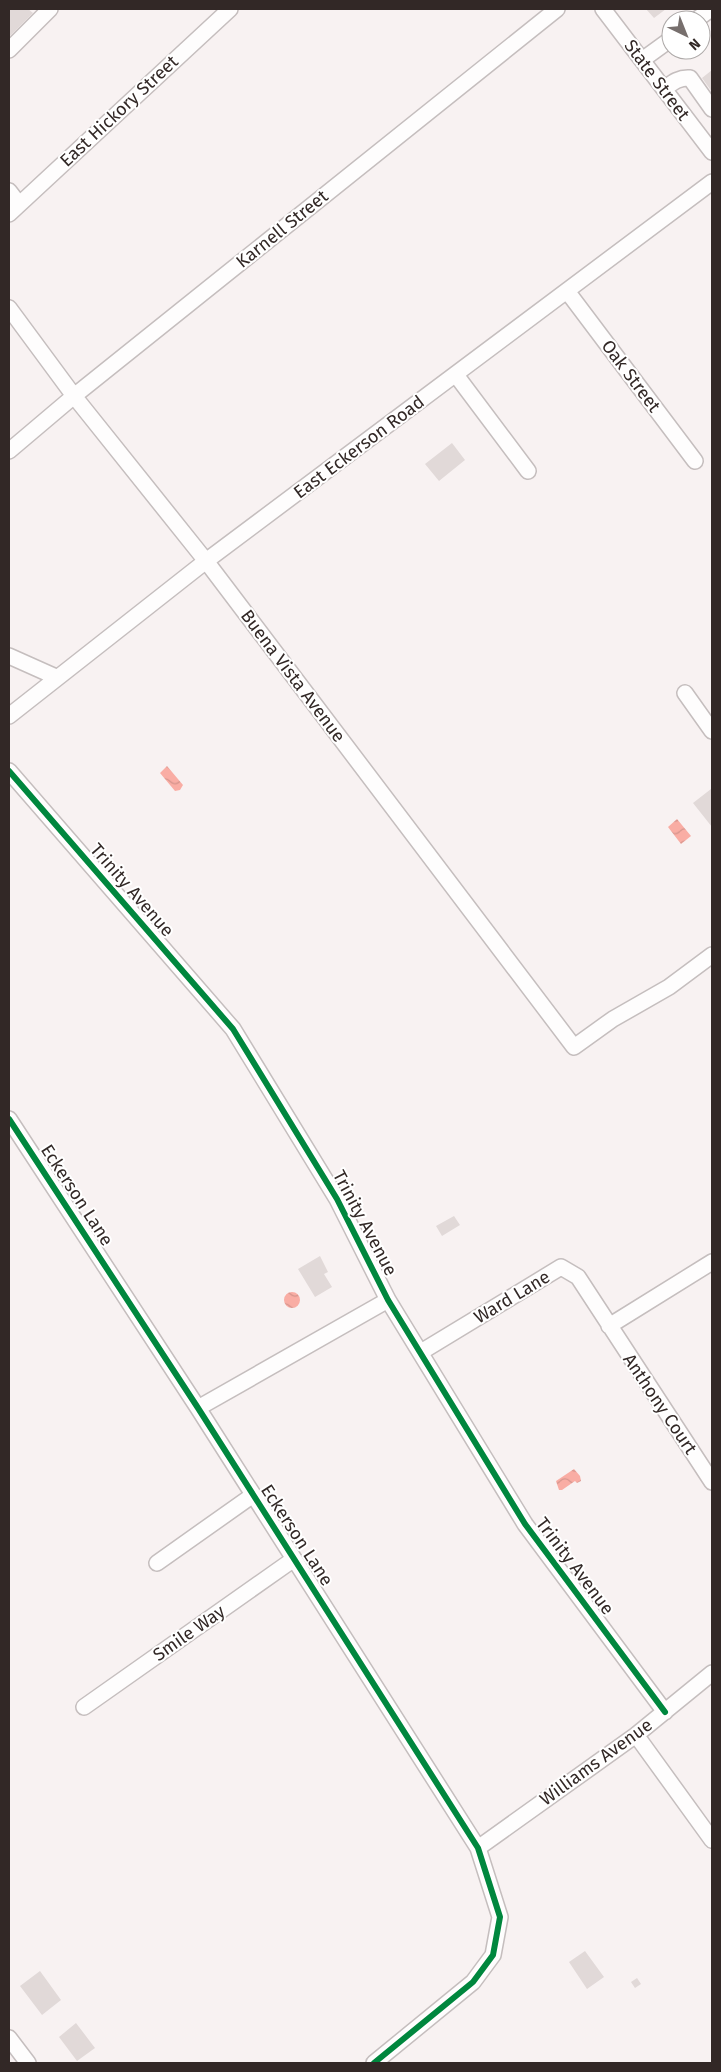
<svg xmlns="http://www.w3.org/2000/svg" width="721" height="2072" font-family="'Fira Sans',sans-serif">
	<style>
		.water { fill: url(#water-waves) }
		.building { fill: #e1d9d8 }
		.lines { fill: none; stroke-linecap: round; stroke-linejoin: round }
		.minor-casing { stroke: #c5bebe; stroke-width: 18 }
		.minor { stroke: #fefdfd; stroke-width: 15 }
		.cycleway-casing { stroke: #fff; stroke-width: 9 }
		.cycleway { stroke: #00873e; stroke-width: 6 }
		.labels { text-anchor: middle; stroke-width: 4; stroke-linejoin: round; paint-order: stroke }
		.street-label { font-size: 18px; fill: #322826; stroke: #fff }
	</style>
	<defs>
		<pattern id="water-waves" width="16" height="10" patternUnits="userSpaceOnUse" patternTransform="scale(1.25)"><rect width="16" height="10" fill="#f9ada4"/><path d="M0 5q4-4 8 0t8 0" fill="none" stroke="#d6958d"/></pattern>
	</defs>
	<rect width="100%" height="100%" fill="#f8f2f2"/>
	<path class="water" d="M 167,766 L 183,785 L 180,790 L 175,791 L 160,773 Z
		M 677,819 L 691,836 L 681,844 L 668,827 Z
		M284 1300a8 8 0 1 1 16 0a8 8 0 1 1-16 0Z
		M 574,1469 L 580,1476 L 581,1481 L 577,1483 L 575,1481 L 562,1490 L 559,1490 L 556,1481 Z"/>
	<path class="building" d="M 9,9 L 28,9 L 33,13 L 9,37 Z
		M 646,9 L 666,9 L 654,18 Z
		M 712,70 L 712,92 L 702,78 Z
		M 452,443 L 465,460 L 439,481 L 425,464 Z
		M 711,789 L 712,791 L 712,827 L 693,803 Z
		M 454,1216 L 460,1225 L 442,1236 L 436,1226 Z
		M 320,1256 L 328,1272 L 324,1274 L 332,1287 L 315,1297 L 298,1269 Z
		M 585,1951 L 604,1977 L 587,1989 L 569,1962 Z
		M 40,1971 L 61,2000 L 42,2015 L 20,1986 Z
		M 637,1978 L 641,1984 L 635,1988 L 631,1982 Z
		M 76,2023 L 95,2048 L 77,2061 L 59,2037 Z"/>
	<g class="lines">
		<defs>
			<path id="minor" d="M 603,9 L 712,152
				M 696,20 L 711,9
				M 9,50 L 50,9
				M 642,60 L 671,39
				M 664,89 C 672,83 679,77 690,78 L 712,109
				M 9,191 L 19,204
				M 9,214 L 230,9
				M 567,291 L 695,461
				M 9,308 L 74,396 L 206,561 L 574,1047 L 613,1019 L 669,987 L 712,955
				M 456,375 L 528,471
				M 9,451 L 74,396 L 557,9
				M 9,656 L 56,677
				M 685,693 L 712,731
				M 9,716 L 206,561 L 712,182
				M 9,771 L 233,1029 L 337,1199 L 388,1300 L 525,1524 L 665,1712
				M 9,1119 L 198,1408 L 478,1848 L 500,1917 L 493,1955 L 473,1982 L 374,2063
				M 609,1326 L 712,1262
				M 421,1352 L 561,1267 L 578,1277 L 712,1482
				M 198,1408 L 388,1300
				M 157,1563 L 253,1495
				M 84,1707 L 294,1559
				M 636,1735 L 712,1840
				M 478,1848 L 636,1735 L 712,1673
				M 9,2038 L 28,2063"/>
		</defs>
		<use href="#minor" class="minor-casing"/>
		<use href="#minor" class="minor"/>
		<defs>
			<path id="cycleway" d="M 9,771 L 233,1029 L 337,1199 L 388,1300 L 525,1524 L 665,1712
				M 9,1119 L 198,1408 L 478,1848 L 500,1917 L 493,1955 L 473,1982 L 374,2063"/>
		</defs>
		<use href="#cycleway" class="cycleway-casing"/>
		<use href="#cycleway" class="cycleway"/>
	</g>
	<g class="labels">
		<g class="street-label">
			<text transform="translate(657 80) rotate(53)" y="6">State Street</text>
			<text transform="translate(119 111) rotate(-43)" y="6">East Hickory Street</text>
			<text transform="translate(282 229) rotate(-39)" y="6">Karnell Street</text>
			<text transform="translate(631 376) rotate(53)" y="6">Oak Street</text>
			<text transform="translate(359 447) rotate(-37)" y="6">East Eckerson Road</text>
			<text transform="translate(293 676) rotate(53)" y="6">Buena Vista Avenue</text>
			<text transform="translate(132 890) rotate(49)" y="6">Trinity Avenue</text>
			<text transform="translate(77 1195) rotate(57)" y="6">Eckerson Lane</text>
			<text transform="translate(365 1223) rotate(62)" y="6">Trinity Avenue</text>
			<text transform="translate(512 1297) rotate(-31)" y="6">Ward Lane</text>
			<text transform="translate(660 1404) rotate(56)" y="6">Anthony Court</text>
			<text transform="translate(297 1535) rotate(57)" y="6">Eckerson Lane</text>
			<text transform="translate(575 1566) rotate(53)" y="6">Trinity Avenue</text>
			<text transform="translate(189 1633) rotate(-35)" y="6">Smile Way</text>
			<text transform="translate(596 1762) rotate(-36)" y="6">Williams Avenue</text>
		</g>
	</g>
	<rect width="721" height="2072" fill="none" stroke="#322826" stroke-width="20"/>
	<g transform="translate(686 35) rotate(137)"><circle r="24" fill="#ffffff" stroke="#ada9a8"/>
	<path d="M0-4L9 19L0 12L-9 19Z" fill="#776f6d"/>
	<text y="-8" font-size="14" font-weight="bold" text-anchor="middle" fill="#322826">N</text>
	</g>
</svg>
